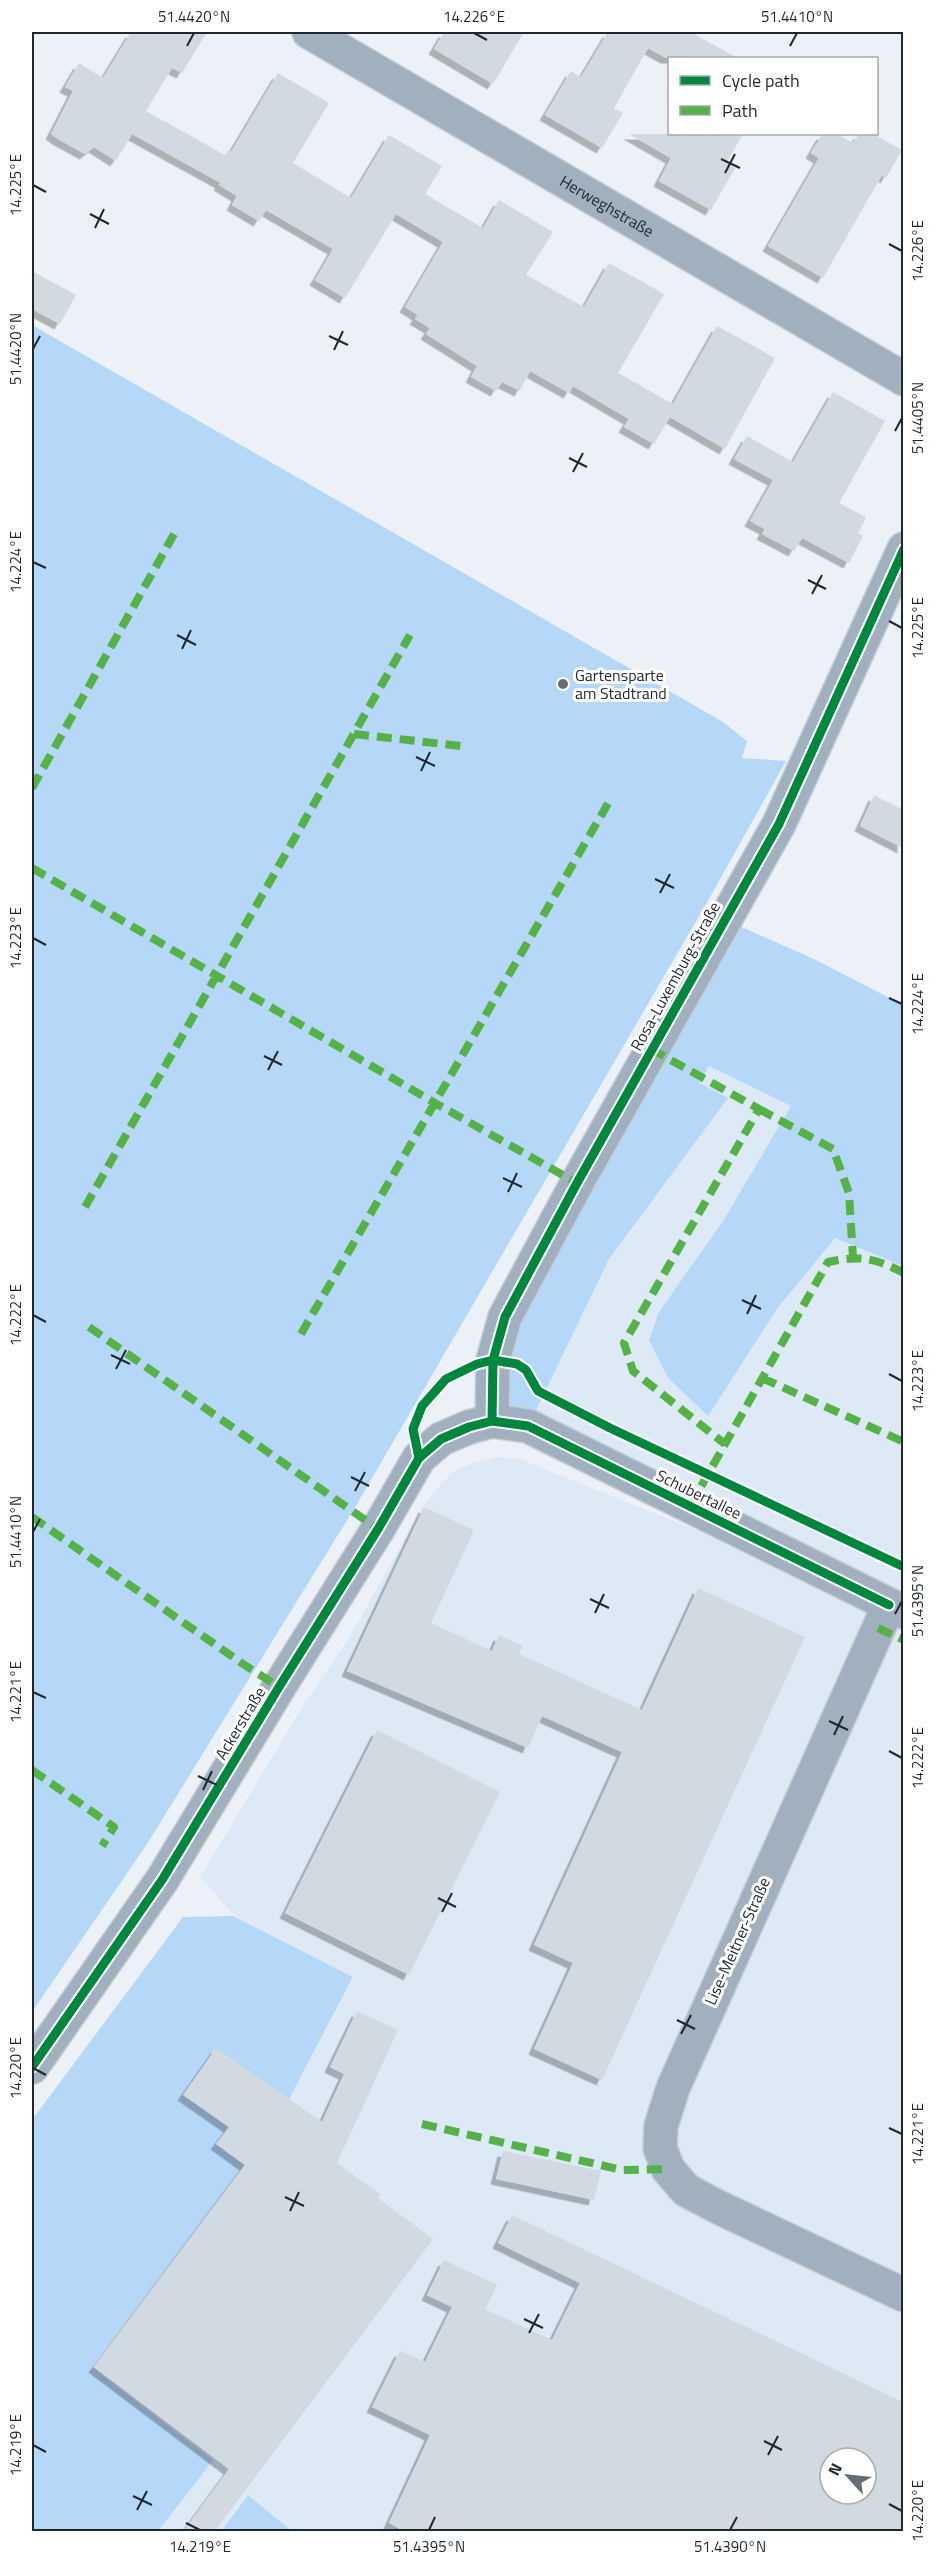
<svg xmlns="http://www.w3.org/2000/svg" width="935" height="2563" font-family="'Titillium Web',sans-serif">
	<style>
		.built { fill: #dde9f5; fill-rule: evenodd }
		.green { fill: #b5d8f8 }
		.building { fill: #d2dae1; fill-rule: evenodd; filter: url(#shadow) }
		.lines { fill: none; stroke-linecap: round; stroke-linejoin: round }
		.minor-casing { stroke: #c7cdd2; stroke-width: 36 }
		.minor { stroke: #a1b0be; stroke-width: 33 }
		.quiet { stroke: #55b246; stroke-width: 8; stroke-dasharray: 15 8; stroke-linecap: butt }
		.cycleway-casing { stroke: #fff; stroke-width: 13 }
		.cycleway { stroke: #00873e; stroke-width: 9 }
		.ticks { fill: none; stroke: #1f2830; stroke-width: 2 }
		.poi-dot { fill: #666e75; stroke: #fff; stroke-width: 2 }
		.labels { text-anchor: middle; stroke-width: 6; stroke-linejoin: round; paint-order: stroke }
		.street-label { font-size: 16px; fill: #1f2830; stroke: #fff }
		.poi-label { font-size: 16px; fill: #1f2830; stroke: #fff; text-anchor: start }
		.neatline { fill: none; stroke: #1f2830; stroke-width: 2 }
		.ticks-label { font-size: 15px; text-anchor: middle; fill: #1f2830 }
	</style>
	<defs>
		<filter id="shadow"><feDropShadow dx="-5.5" dy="5.5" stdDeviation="0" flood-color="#0004"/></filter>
	</defs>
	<rect width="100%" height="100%" fill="#ebf1f6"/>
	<path class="built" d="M 708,1066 L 791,1106 L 723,1221 L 659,1312 L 777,1309 L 835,1238 L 903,1266 L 903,1611 L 529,1425 L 609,1259 L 728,1098 L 700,1083 Z
		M 500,1457 L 519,1459 L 903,1613 L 903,2531 L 292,2531 L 247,2495 L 220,2531 L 158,2531 L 92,2367 L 277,2122 L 354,1977 L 258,1930 L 234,1915 L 200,1877 L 304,1704 L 349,1638 L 423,1506 L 452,1472 L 475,1462 ZM 830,2458 L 866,2458 L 866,2494 L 830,2494 Z"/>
	<path class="green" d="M 32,325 L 723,722 L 747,741 L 742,758 L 786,761 L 709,899 L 357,1504 L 147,1844 L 32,2012 Z
		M 726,920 L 816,960 L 903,1005 L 903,1266 L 835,1238 L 777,1309 L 708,1416 L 668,1378 L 649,1340 L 659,1312 L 723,1221 L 791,1106 L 709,1066 L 700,1083 L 728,1098 L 609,1259 L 529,1425 L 493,1420 L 494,1358 Z
		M 233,1916 L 353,1977 L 277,2122 L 92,2367 L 213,2460 L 158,2531 L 32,2532 L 32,2120 L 183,1917 Z
		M 248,2495 L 292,2531 L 221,2531 Z"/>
	<path class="building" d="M 131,32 L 207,32 L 182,73 L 172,68 L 146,111 L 225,155 L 228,150 L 231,152 L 278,73 L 329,103 L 293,163 L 351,198 L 389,135 L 442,166 L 425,194 L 483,228 L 499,200 L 553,232 L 526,275 L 584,307 L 609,263 L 664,294 L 618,373 L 673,404 L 717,326 L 775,358 L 725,449 L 670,417 L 654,444 L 624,427 L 629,419 L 573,386 L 569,393 L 530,371 L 520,391 L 502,382 L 496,391 L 471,377 L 477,366 L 426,334 L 430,328 L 415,319 L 418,315 L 405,307 L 443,242 L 396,214 L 345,298 L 315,280 L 333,249 L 266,210 L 259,221 L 232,205 L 237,196 L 219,185 L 221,183 L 132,134 L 116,161 L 94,147 L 85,154 L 58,139 L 51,134 L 73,91 L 65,87 L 79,63 L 103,78 Z
		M 444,32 L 524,32 L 493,84 L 434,49 Z
		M 608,32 L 690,32 L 738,58 L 666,58 L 648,48 L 614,108 L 623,113 L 602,148 L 545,115 L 571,71 L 581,77 Z
		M 629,134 L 743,134 L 727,162 L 735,168 L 711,210 L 659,181 L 671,158 Z
		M 822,134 L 837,134 L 853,143 L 859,134 L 873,134 L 902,150 L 886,178 L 882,175 L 823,278 L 768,246 L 819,158 L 811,153 Z
		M 32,271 L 76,295 L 60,324 L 32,309 Z
		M 833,392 L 885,421 L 839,503 L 866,517 L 858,533 L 863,536 L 849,563 L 802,538 L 794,551 L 762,534 L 765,529 L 750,521 L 773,480 L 734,459 L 747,436 L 793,462 Z
		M 874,795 L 903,810 L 903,848 L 860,826 Z
		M 424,1507 L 474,1530 L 431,1623 L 492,1651 L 499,1635 L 523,1646 L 519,1654 L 642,1710 L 698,1588 L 805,1637 L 602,2080 L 534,2049 L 573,1963 L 534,1945 L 622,1752 L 542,1716 L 528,1748 L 347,1671 Z
		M 377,1730 L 500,1792 L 409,1975 L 285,1913 Z
		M 357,2011 L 398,2030 L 337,2163 L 381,2195 L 378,2198 L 433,2239 L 214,2532 L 183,2532 L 229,2469 L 94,2367 L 245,2165 L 216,2144 L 229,2127 L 183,2095 L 216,2048 L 322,2122 L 344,2074 L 330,2067 Z
		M 503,2151 L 601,2171 L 594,2200 L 496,2179 Z
		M 512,2215 L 903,2402 L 903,2532 L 406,2532 L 389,2523 L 430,2435 L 372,2407 L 400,2351 L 425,2362 L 452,2307 L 427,2295 L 444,2260 L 497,2285 L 485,2309 L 552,2340 L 580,2283 L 498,2243 ZM 830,2458 L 866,2458 L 866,2494 L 830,2494 Z"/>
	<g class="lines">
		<defs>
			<g id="minor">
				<path id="s1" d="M 309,32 L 904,379"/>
				<path d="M 492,1421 L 493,1360 L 505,1317 L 577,1183 L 779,824 L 904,549"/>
				<path d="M 889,1605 L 673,2088 L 661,2126 L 660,2148 L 668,2169 L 686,2190 L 718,2207 L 904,2295"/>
				<path d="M 32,2067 L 162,1880 L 279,1687 L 378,1529 L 419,1458 L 441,1439 L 469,1427 L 492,1421 L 528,1426 L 904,1612"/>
			</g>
		</defs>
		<use href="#minor" class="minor-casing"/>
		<use href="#minor" class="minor"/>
		<path class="quiet" d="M 354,734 L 461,746
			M 32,788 L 178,527
			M 32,868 L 435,1103 L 577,1183
			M 651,1049 L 759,1109 L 624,1343 L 633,1371 L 725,1444
			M 759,1109 L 833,1149 L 849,1193 L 853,1257
			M 85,1207 L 410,635
			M 89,1327 L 378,1529
			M 301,1334 L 610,800
			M 762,1378 L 904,1442
			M 690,1506 L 828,1262 C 860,1255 875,1258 904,1273
			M 32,1517 L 243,1664 L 279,1687
			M 878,1628 L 904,1640
			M 32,1770 L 114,1827 L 102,1846
			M 422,2124 L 622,2170 L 668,2169"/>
		<defs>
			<path id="cycleway" d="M 492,1421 L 493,1360 L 505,1317 L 577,1183 L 779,824 L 904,549
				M 419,1458 L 413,1429 L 422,1406 L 446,1379 L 477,1364 L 493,1360 L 517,1364 L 526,1370 L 538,1391 L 610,1428 L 904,1567
				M 32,2067 L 162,1880 L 279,1687 L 378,1529 L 419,1458 L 441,1439 L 469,1427 L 492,1421 L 528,1426 L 889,1605"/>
		</defs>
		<use href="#cycleway" class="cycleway-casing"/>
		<use href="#cycleway" class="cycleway"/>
	</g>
	<path class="ticks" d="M 474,33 L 487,40M 187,46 L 194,33M 790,46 L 797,33M 721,159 L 740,168M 725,173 L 735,154M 33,185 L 46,192M 90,214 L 109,224M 95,228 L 104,209M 889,244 L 902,251M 329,336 L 348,345M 33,349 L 40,336M 334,350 L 343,331M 895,431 L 902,418M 569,458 L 587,467M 573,472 L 583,453M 33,562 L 46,568M 808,580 L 826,589M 812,594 L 822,575M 889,621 L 902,628M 177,635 L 196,645M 182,649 L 191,630M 416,757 L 435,766M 421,771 L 430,752M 655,879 L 674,888M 660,893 L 670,874M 33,938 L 46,945M 889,998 L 902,1004M 264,1056 L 282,1065M 268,1070 L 278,1051M 503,1178 L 522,1187M 508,1192 L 517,1173M 742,1300 L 761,1309M 747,1314 L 756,1295M 33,1315 L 46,1322M 111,1355 L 130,1364M 116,1369 L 126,1350M 889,1374 L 902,1381M 351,1477 L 369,1486M 355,1491 L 365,1472M 33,1532 L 40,1519M 590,1599 L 609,1608M 595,1613 L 604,1594M 895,1614 L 902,1601M 33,1692 L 46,1698M 829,1721 L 848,1730M 834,1735 L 843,1716M 889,1751 L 902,1758M 198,1776 L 217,1785M 203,1790 L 212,1771M 438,1898 L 456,1907M 442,1912 L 452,1893M 677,2020 L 695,2029M 681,2034 L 691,2015M 33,2068 L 46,2075M 889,2128 L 902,2134M 285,2197 L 304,2206M 290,2211 L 299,2192M 524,2319 L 543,2328M 529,2333 L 539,2314M 764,2441 L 782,2450M 33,2445 L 46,2452M 768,2455 L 778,2436M 133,2496 L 152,2505M 889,2504 L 902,2511M 137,2510 L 147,2491M 186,2523 L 200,2530M 429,2530 L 435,2517M 730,2530 L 737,2517"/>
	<circle class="poi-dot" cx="563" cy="684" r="6"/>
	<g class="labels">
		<g class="street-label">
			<text dy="6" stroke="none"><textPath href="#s1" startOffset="345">Herweghstraße</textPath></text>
			<text transform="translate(675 976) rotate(-61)" y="6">Rosa-Luxemburg-Straße</text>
			<text transform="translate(699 1494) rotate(26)" y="6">Schubertallee</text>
			<text transform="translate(240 1723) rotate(-59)" y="6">Ackerstraße</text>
			<text transform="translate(737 1941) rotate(-66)" y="6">Lise-Meitner-Straße</text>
		</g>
		<g class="poi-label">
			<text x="575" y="681">Gartensparte<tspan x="575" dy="18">am Stadtrand</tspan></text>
		</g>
	</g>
	<rect width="935" height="2563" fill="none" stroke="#ffffff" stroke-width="66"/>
	<rect x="668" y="57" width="210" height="78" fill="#ffffff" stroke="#a5a9ac" stroke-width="1.5"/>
	<rect x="680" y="76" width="30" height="9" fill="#00873e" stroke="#a5a9ac" stroke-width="1.5"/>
	<text x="722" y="87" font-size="18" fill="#1f2830">Cycle path</text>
	<rect x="680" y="106" width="30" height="9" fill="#55b246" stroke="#a5a9ac" stroke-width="1.5"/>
	<text x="722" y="117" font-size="18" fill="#1f2830">Path</text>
	<g transform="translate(848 2476) rotate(297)"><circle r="28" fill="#ffffff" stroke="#a5a9ac" stroke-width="1.5"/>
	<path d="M0-4.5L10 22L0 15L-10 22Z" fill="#666e75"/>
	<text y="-9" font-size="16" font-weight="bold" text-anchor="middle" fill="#1f2830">N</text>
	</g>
	<rect x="33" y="33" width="869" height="2497" class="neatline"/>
	<g class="ticks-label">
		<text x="194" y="22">51.4420°N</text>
		<text x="474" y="22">14.226°E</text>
		<text x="797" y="22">51.4410°N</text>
		<text transform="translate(16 185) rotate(-90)" y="5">14.225°E</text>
		<text transform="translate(918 251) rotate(-90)" y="5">14.226°E</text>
		<text transform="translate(16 349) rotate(-90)" y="5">51.4420°N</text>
		<text transform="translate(918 418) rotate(-90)" y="5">51.4405°N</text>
		<text transform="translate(16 562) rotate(-90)" y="5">14.224°E</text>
		<text transform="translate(918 628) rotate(-90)" y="5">14.225°E</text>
		<text transform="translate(16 938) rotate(-90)" y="5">14.223°E</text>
		<text transform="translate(918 1004) rotate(-90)" y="5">14.224°E</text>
		<text transform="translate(16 1315) rotate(-90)" y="5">14.222°E</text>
		<text transform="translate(918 1381) rotate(-90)" y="5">14.223°E</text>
		<text transform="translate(16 1532) rotate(-90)" y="5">51.4410°N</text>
		<text transform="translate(918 1601) rotate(-90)" y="5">51.4395°N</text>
		<text transform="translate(16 1692) rotate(-90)" y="5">14.221°E</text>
		<text transform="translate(918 1758) rotate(-90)" y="5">14.222°E</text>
		<text transform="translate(16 2068) rotate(-90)" y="5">14.220°E</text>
		<text transform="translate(918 2134) rotate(-90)" y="5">14.221°E</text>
		<text transform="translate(16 2445) rotate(-90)" y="5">14.219°E</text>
		<text transform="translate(918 2511) rotate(-90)" y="5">14.220°E</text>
		<text x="200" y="2552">14.219°E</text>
		<text x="429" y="2552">51.4395°N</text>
		<text x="730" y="2552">51.4390°N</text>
	</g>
</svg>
